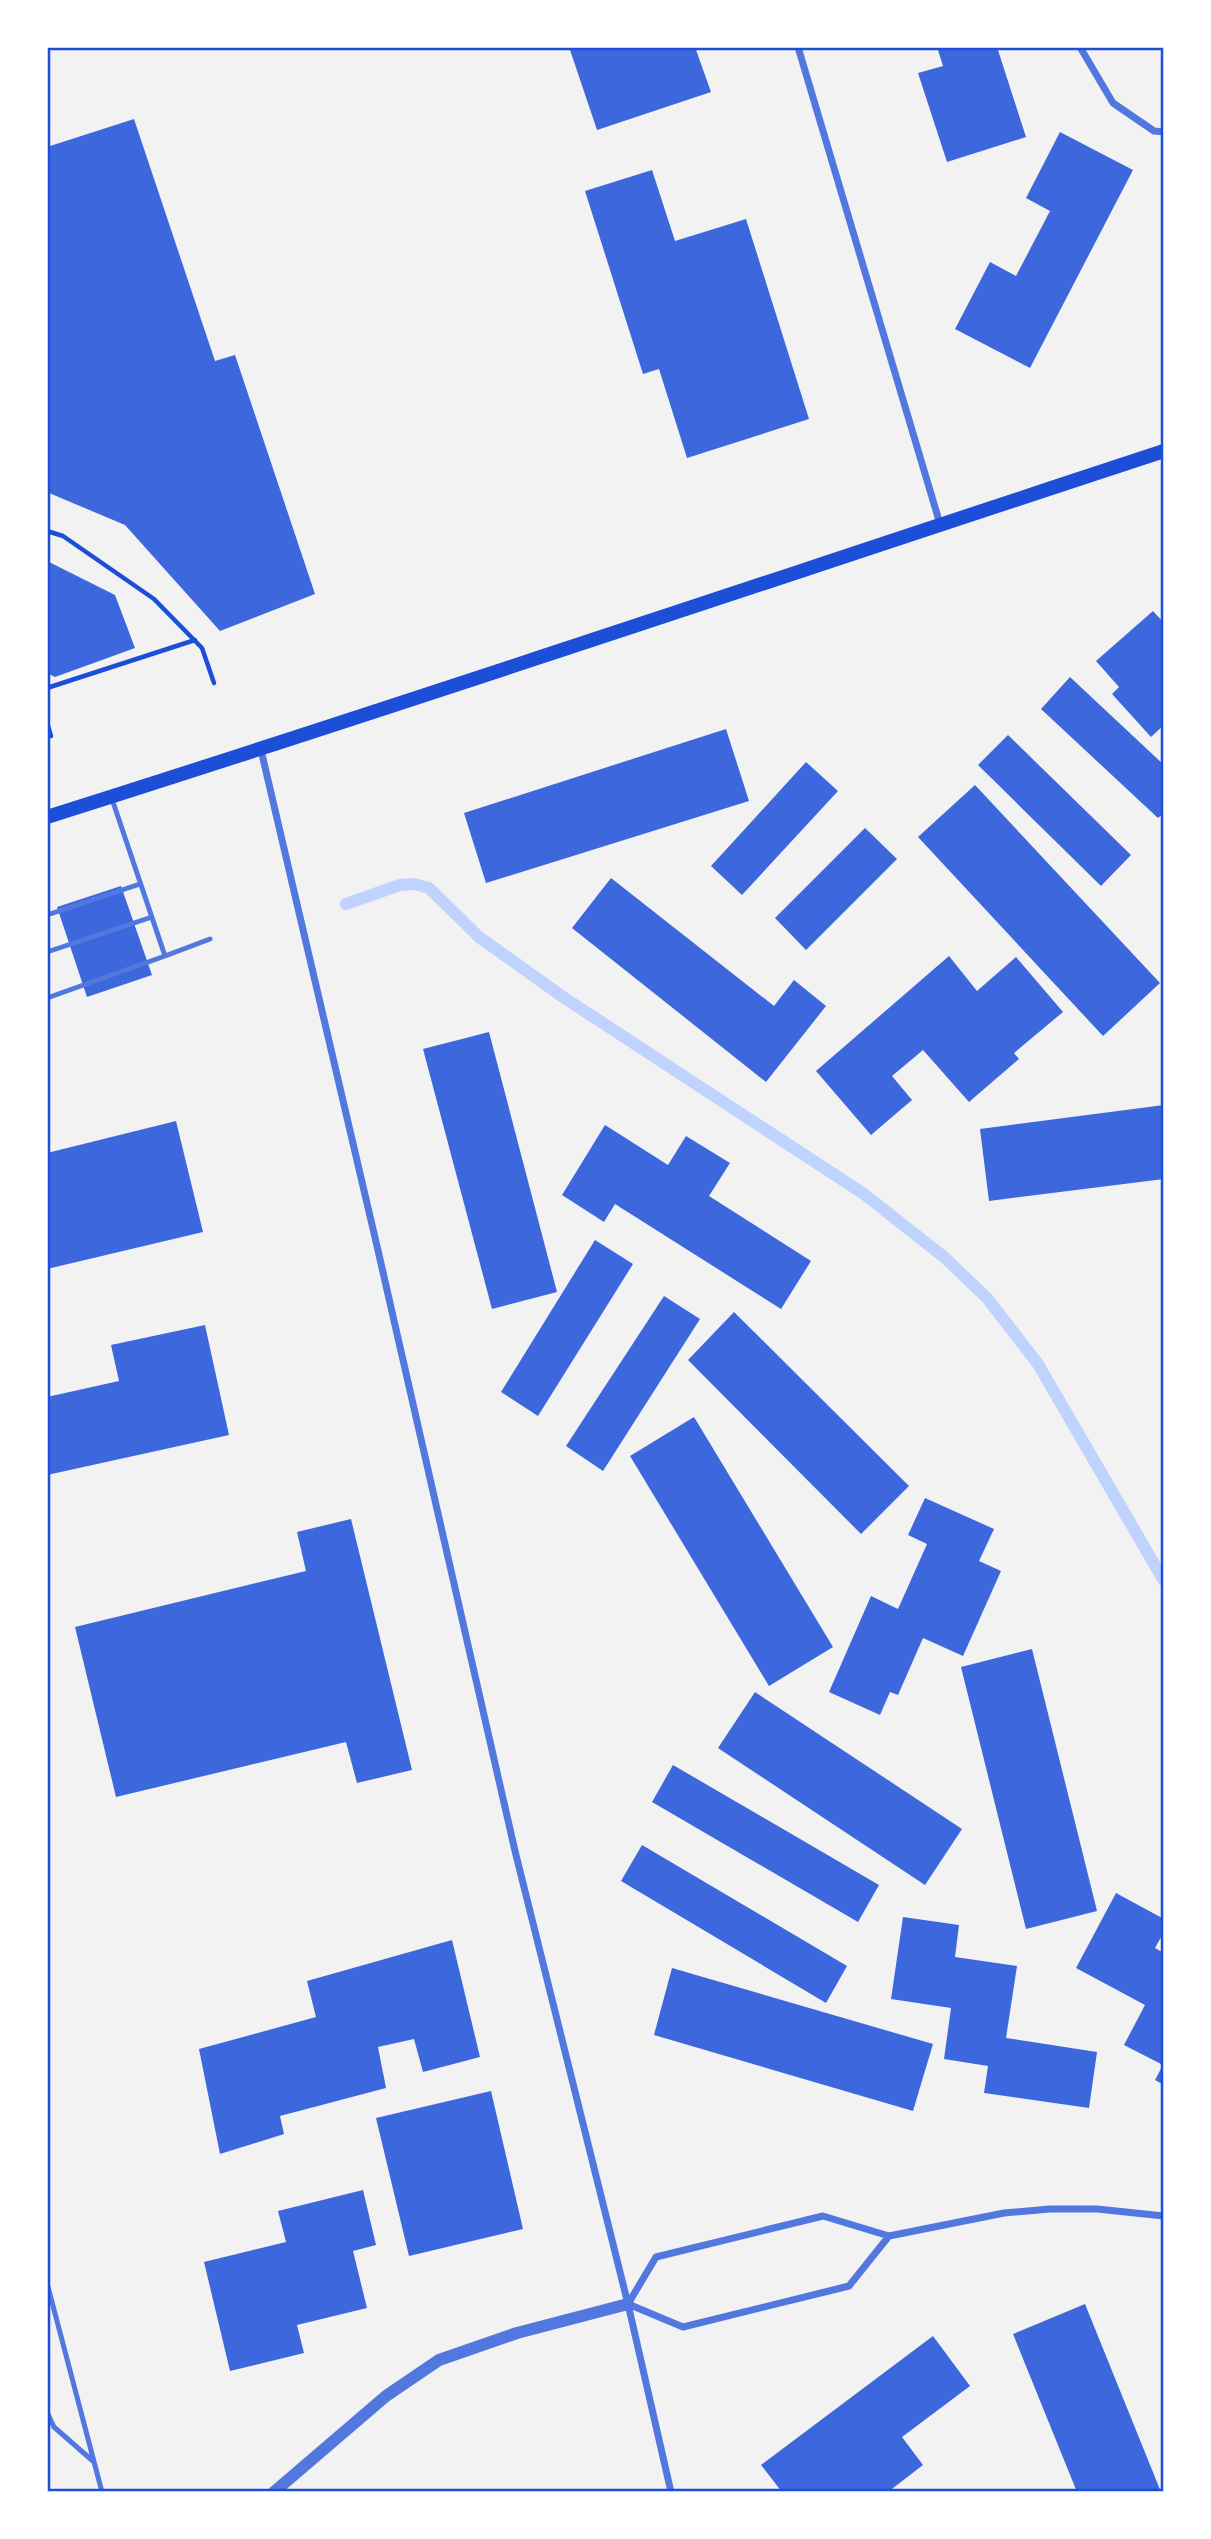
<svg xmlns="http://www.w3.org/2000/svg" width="1211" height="2539" font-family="Spectral,serif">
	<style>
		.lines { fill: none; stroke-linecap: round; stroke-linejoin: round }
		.stream { stroke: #bfd3fe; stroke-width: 12 }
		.building { fill: #3d67dc }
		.path { stroke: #1d4ed8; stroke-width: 4.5 }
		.service { stroke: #5277de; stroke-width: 5 }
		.minor { stroke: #5277de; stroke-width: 7 }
		.tertiary { stroke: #5277de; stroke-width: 12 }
		.secondary { stroke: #1d4ed8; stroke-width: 14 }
		.neatline { fill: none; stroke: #1d4ed8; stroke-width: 2.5 }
	</style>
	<rect width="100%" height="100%" fill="#f2f2f2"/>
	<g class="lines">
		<path class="stream" d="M 346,904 L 400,885 L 414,884 L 429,888 L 479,937 L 563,997 L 864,1194 L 944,1257 L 987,1298 L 1038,1364 L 1164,1581"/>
	</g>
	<path class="building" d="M 569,47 L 695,47 L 711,92 L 597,130 Z
		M 937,47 L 997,47 L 1026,137 L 947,162 L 918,73 L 943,66 Z
		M 134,119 L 215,361 L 235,355 L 315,594 L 220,631 L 125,525 L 49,493 L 47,486 L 47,147 Z
		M 1060,132 L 1133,170 L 1030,368 L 955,329 L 990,262 L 1016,276 L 1050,211 L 1026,198 Z
		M 652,170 L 675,241 L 746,219 L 809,419 L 687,458 L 659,369 L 643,374 L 585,191 Z
		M 47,561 L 115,595 L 135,648 L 55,677 L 47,673 Z
		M 1153,611 L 1164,623 L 1164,725 L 1151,737 L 1112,694 L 1119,687 L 1096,661 Z
		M 1070,677 L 1164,765 L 1164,813 L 1158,818 L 1041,709 Z
		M 726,729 L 749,801 L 486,883 L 464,813 Z
		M 1008,735 L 1131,855 L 1101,886 L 978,765 Z
		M 806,762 L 838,791 L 742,895 L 711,866 Z
		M 975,785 L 1160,983 L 1103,1036 L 918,837 Z
		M 865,828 L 897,859 L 806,950 L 775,918 Z
		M 611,878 L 774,1006 L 794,980 L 826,1006 L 766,1082 L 572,928 Z
		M 121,886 L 152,975 L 87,997 L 57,907 Z
		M 949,956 L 977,991 L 1016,957 L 1063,1012 L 1014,1053 L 1019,1059 L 969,1102 L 923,1050 L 892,1076 L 912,1100 L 871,1135 L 816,1071 Z
		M 489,1032 L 557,1292 L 492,1309 L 423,1049 Z
		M 1164,1105 L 1164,1179 L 989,1201 L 980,1129 Z
		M 176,1121 L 203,1232 L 47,1269 L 47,1153 Z
		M 605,1125 L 668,1165 L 686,1136 L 730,1163 L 709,1196 L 811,1261 L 781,1309 L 615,1204 L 604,1222 L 562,1195 Z
		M 595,1240 L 633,1264 L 538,1416 L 501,1392 Z
		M 664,1296 L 700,1319 L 603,1471 L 566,1446 Z
		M 734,1312 L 909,1486 L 861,1534 L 688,1360 Z
		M 205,1325 L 229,1435 L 47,1475 L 47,1397 L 119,1381 L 111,1345 Z
		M 694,1417 L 833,1647 L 769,1686 L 630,1456 Z
		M 925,1498 L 994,1529 L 979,1561 L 1001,1571 L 963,1656 L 923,1638 L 898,1695 L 890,1692 L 880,1715 L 829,1692 L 871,1596 L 898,1609 L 927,1544 L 908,1535 Z
		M 351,1519 L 412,1770 L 357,1783 L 346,1742 L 116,1797 L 75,1627 L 306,1571 L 297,1532 Z
		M 1032,1649 L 1097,1911 L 1026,1929 L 961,1667 Z
		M 755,1692 L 962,1829 L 925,1885 L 718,1748 Z
		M 673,1765 L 879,1885 L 858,1922 L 652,1802 Z
		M 642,1845 L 847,1966 L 826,2003 L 621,1881 Z
		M 1116,1893 L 1164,1919 L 1164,1932 L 1155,1948 L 1164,1953 L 1164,2085 L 1155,2080 L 1163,2065 L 1124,2045 L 1145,2005 L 1076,1968 Z
		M 903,1917 L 959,1925 L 955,1957 L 1017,1966 L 1006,2038 L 1097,2052 L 1089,2108 L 984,2093 L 988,2066 L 944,2059 L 951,2008 L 891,1999 Z
		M 452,1940 L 480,2057 L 423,2072 L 414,2039 L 378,2047 L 386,2088 L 280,2116 L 284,2134 L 220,2154 L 199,2049 L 316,2017 L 307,1981 Z
		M 672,1968 L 933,2044 L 913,2111 L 654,2035 Z
		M 491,2091 L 523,2229 L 409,2256 L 376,2118 Z
		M 363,2190 L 376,2245 L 353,2251 L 367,2308 L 297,2325 L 304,2353 L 230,2371 L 204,2262 L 286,2242 L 278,2211 Z
		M 1085,2304 L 1161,2492 L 1077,2492 L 1013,2334 Z
		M 933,2336 L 970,2386 L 902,2437 L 923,2465 L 888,2492 L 782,2492 L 761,2465 Z"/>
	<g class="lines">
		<path class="path" d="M 47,531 L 63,536 L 154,599 L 202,648 L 214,683
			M 47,688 L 195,640
			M 47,722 L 51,736"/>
		<path class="service" d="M 112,799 L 165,956 L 210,939
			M 47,915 L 140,884
			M 47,952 L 152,917
			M 47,998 L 165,956
			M 47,2283 L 102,2492
			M 47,2412 L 54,2427 L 94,2462"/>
		<path class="minor" d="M 798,47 L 940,524
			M 1080,47 L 1113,103 L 1154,131 L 1164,132
			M 261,750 L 377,1246 L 515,1851 L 628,2304 L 671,2492
			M 628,2304 L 656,2257 L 823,2216 L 889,2236 L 1004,2213 L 1050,2209 L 1097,2209 L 1164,2216
			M 628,2304 L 683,2327 L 849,2286 L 889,2236"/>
		<path class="tertiary" d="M 274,2492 L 386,2396 L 439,2360 L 517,2333 L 628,2304"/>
		<path class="secondary" d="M 47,817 C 421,699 792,573 1164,451"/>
	</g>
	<rect width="1211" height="2539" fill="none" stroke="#ffffff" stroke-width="98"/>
	<rect x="49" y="49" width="1113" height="2441" class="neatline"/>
</svg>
